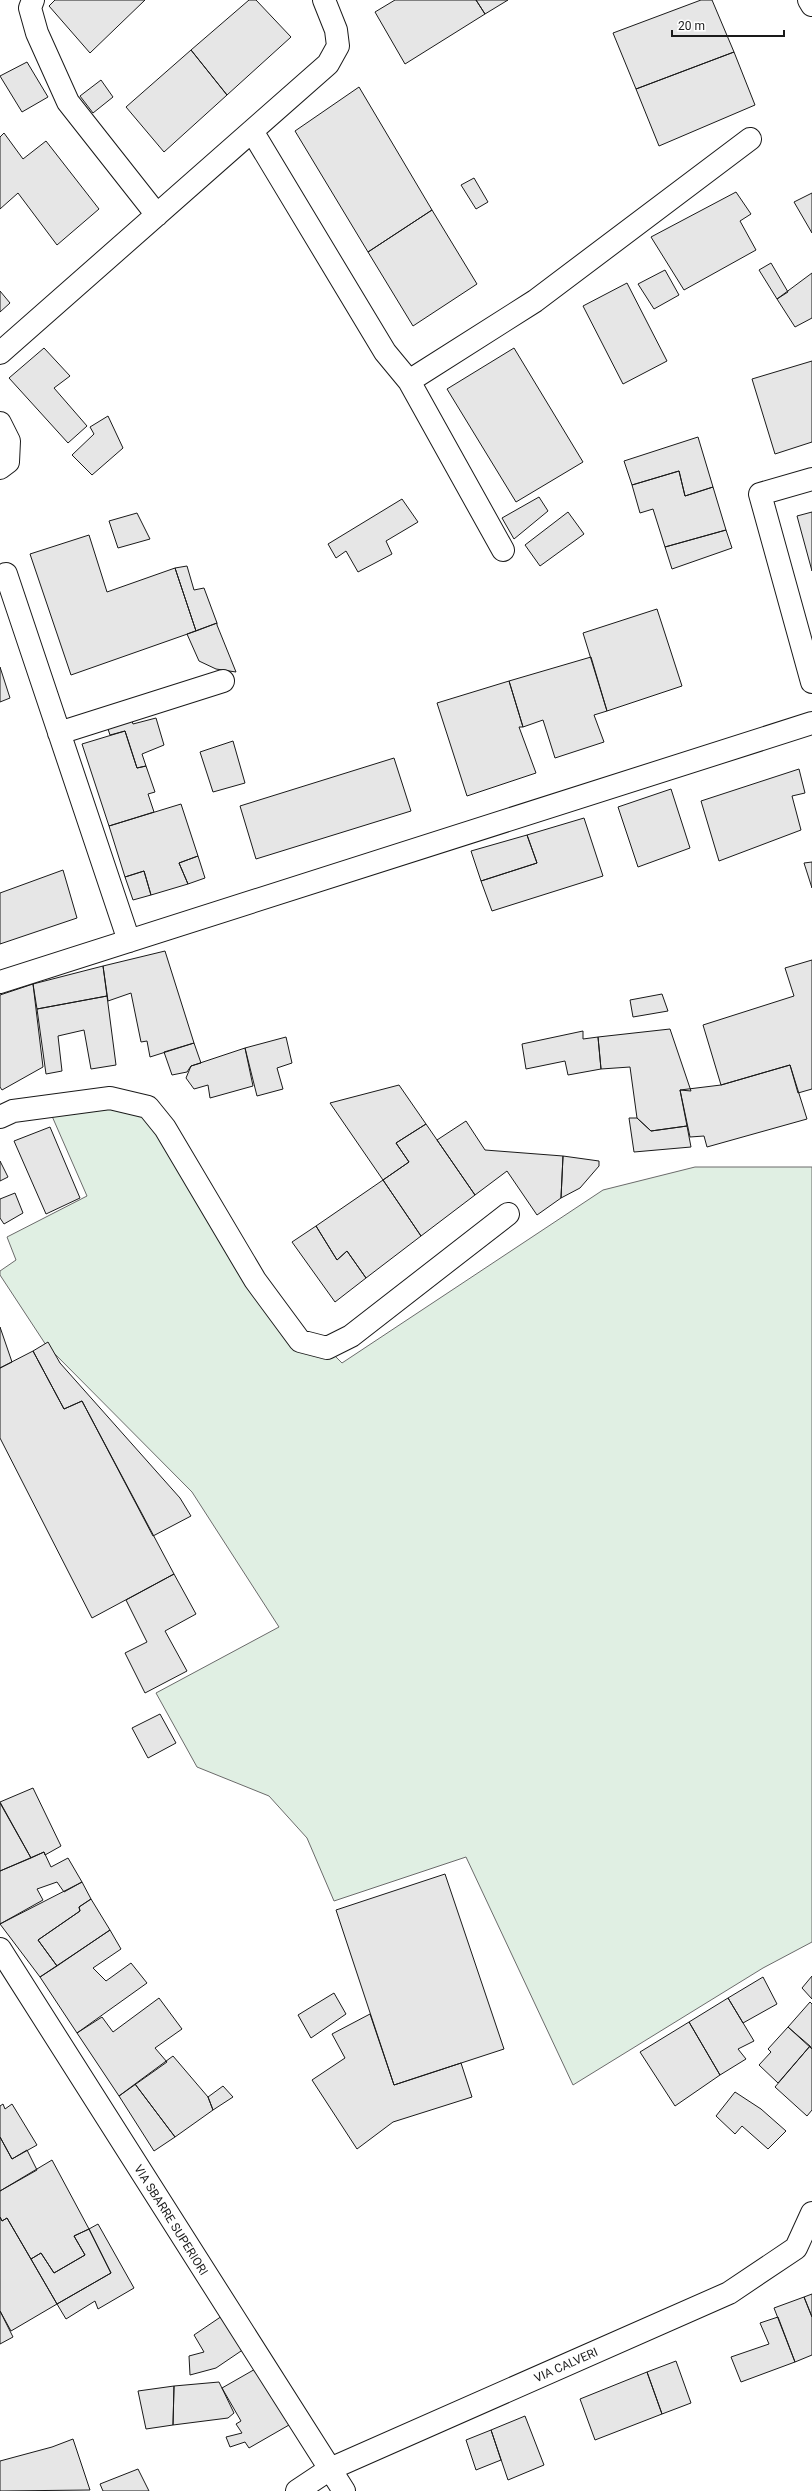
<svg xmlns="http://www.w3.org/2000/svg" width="812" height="2491" font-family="Roboto,sans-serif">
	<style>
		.green { fill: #e0efe3; stroke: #6a6a6a }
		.building { fill: #e6e6e6; stroke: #1a1a1a }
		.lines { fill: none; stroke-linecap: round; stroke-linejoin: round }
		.minor-casing { stroke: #1a1a1a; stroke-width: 24 }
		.tertiary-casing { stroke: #1a1a1a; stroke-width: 24 }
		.minor { stroke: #fff; stroke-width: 22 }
		.tertiary { stroke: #fff; stroke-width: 22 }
		.labels { text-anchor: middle; stroke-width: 3; stroke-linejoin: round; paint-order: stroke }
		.street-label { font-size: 12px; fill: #1a1a1a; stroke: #fff }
	</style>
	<rect width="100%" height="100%" fill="#fff"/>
	<path class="green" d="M 48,1107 L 148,1107 L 300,1341 L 327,1348 L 342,1363 L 603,1190 L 695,1167 L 812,1167 L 812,1942 L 763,1968 L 573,2085 L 466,1857 L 334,1901 L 307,1838 L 269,1796 L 197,1767 L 156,1693 L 279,1627 L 192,1492 L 46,1345 L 0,1275 L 0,1271 L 16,1260 L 7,1237 L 87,1196 Z"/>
	<path class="building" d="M 55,0 L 145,0 L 90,53 L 49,6 Z
		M 249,0 L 256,0 L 291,37 L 227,95 L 191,50 Z
		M 395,0 L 476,0 L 485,14 L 405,64 L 375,12 Z
		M 476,0 L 508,0 L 485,14 Z
		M 701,0 L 712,0 L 734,52 L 636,89 L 613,33 Z
		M 191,50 L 227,95 L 164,152 L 126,107 Z
		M 734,52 L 755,105 L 659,146 L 636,89 Z
		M 27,62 L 48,97 L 22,112 L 0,76 Z
		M 101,80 L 113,97 L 93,113 L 80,96 Z
		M 359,87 L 432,210 L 368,252 L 295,131 Z
		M 4,133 L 23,159 L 46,141 L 99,209 L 57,245 L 18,193 L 0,209 L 0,137 Z
		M 474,178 L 488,202 L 476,209 L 461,185 Z
		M 736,192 L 751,214 L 740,221 L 756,250 L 684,290 L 651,237 Z
		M 812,193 L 812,233 L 794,202 Z
		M 432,210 L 477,284 L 413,326 L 368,252 Z
		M 771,263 L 788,292 L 777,299 L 759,270 Z
		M 665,270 L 679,295 L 654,309 L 638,284 Z
		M 812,273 L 812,318 L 795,327 L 777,299 Z
		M 627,283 L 667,361 L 623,384 L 583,306 Z
		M 0,291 L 10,303 L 0,312 Z
		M 44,348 L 70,376 L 54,388 L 87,426 L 68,443 L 9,378 Z
		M 514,348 L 583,462 L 516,502 L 447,389 Z
		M 812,361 L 812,442 L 775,454 L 752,379 Z
		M 108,416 L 123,448 L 92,475 L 72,455 L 94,434 L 90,427 Z
		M 698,437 L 713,487 L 685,496 L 679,471 L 632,485 L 624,461 Z
		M 679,471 L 685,496 L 713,487 L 726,530 L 665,547 L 653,509 L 640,513 L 632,485 Z
		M 539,497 L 548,511 L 514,539 L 502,518 Z
		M 402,499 L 418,522 L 386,541 L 392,554 L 358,572 L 346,551 L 336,558 L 328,544 Z
		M 568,512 L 584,534 L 540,566 L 525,545 Z
		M 812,512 L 812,571 L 797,516 Z
		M 137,513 L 150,539 L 118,548 L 109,521 Z
		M 726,530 L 732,548 L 672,569 L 665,547 Z
		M 89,535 L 107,592 L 175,568 L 196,631 L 71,675 L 30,554 Z
		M 187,566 L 194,590 L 204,588 L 217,623 L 196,631 L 175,568 Z
		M 657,609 L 682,686 L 607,711 L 583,633 Z
		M 217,623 L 217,625 L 236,672 L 216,669 L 199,661 L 187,634 Z
		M 591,657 L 607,711 L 594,715 L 604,742 L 555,758 L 543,720 L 523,727 L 509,681 Z
		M 0,667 L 10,698 L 0,702 Z
		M 509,681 L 523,727 L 519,727 L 536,773 L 467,796 L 437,703 Z
		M 156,718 L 164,745 L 142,754 L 146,766 L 137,768 L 125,731 L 110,735 L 108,729 L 132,721 L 133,724 Z
		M 125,731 L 137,768 L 146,766 L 155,792 L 148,794 L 154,812 L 109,826 L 82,744 Z
		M 233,741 L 245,783 L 213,792 L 200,752 Z
		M 394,758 L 411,811 L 256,859 L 240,806 Z
		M 799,769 L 805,793 L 792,796 L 801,830 L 719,861 L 701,801 Z
		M 671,789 L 690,848 L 638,867 L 618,807 Z
		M 181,804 L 198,856 L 179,863 L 188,884 L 151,895 L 144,871 L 125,877 L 109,826 Z
		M 584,818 L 603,876 L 492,911 L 481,881 L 537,863 L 527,835 Z
		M 527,835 L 537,863 L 481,881 L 471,851 Z
		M 198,856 L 205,878 L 188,884 L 179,863 Z
		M 812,862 L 812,888 L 804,863 Z
		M 63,870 L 77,918 L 0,944 L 0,893 Z
		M 144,871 L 151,895 L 133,900 L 125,877 Z
		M 165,951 L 194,1043 L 150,1057 L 147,1041 L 141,1042 L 131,993 L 108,1001 L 103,966 Z
		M 812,960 L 812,1089 L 798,1093 L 790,1065 L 721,1085 L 703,1025 L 794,996 L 785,968 Z
		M 103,966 L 107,996 L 37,1009 L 33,984 Z
		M 33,984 L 43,1067 L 2,1090 L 0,1087 L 0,995 Z
		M 662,994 L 668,1011 L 633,1017 L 630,1000 Z
		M 107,996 L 116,1065 L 91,1069 L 84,1030 L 58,1036 L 62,1071 L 46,1074 L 37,1009 Z
		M 670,1029 L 691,1091 L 680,1090 L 687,1126 L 651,1131 L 637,1118 L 630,1067 L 601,1069 L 598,1037 Z
		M 583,1031 L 583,1039 L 598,1037 L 601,1069 L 568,1075 L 565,1061 L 526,1069 L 522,1044 Z
		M 286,1037 L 292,1063 L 277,1068 L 283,1089 L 257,1096 L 245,1048 Z
		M 194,1043 L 201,1063 L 191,1066 L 187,1072 L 172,1075 L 164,1052 Z
		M 245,1048 L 253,1086 L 210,1098 L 208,1085 L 194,1089 L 186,1078 L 191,1066 Z
		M 790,1065 L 807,1119 L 707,1147 L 704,1136 L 690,1137 L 680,1090 L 721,1085 Z
		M 399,1085 L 426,1124 L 396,1143 L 409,1162 L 383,1180 L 330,1103 Z
		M 629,1118 L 637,1118 L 651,1131 L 687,1126 L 691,1147 L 634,1152 Z
		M 466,1121 L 485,1150 L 563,1156 L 561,1198 L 537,1215 L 507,1171 L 475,1195 L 437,1140 Z
		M 426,1124 L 475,1195 L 421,1236 L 383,1180 L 409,1162 L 396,1143 Z
		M 50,1127 L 80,1198 L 46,1214 L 14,1141 Z
		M 563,1156 L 599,1161 L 599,1166 L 580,1188 L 561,1198 Z
		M 0,1161 L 8,1177 L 0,1181 Z
		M 383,1180 L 421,1236 L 366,1278 L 347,1251 L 337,1260 L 316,1226 Z
		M 15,1193 L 23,1213 L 4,1224 L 0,1218 L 0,1199 Z
		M 316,1226 L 337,1260 L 347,1251 L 366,1278 L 335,1302 L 292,1242 Z
		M 0,1327 L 12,1362 L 0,1368 Z
		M 48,1342 L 60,1363 L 180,1498 L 191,1516 L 153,1536 L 82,1401 L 64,1409 L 33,1351 Z
		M 33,1351 L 64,1409 L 82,1401 L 174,1574 L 92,1618 L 0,1438 L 0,1368 Z
		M 174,1574 L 196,1614 L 165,1631 L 187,1671 L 145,1693 L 125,1653 L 147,1642 L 126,1600 Z
		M 160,1714 L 176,1743 L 148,1758 L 132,1728 Z
		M 33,1788 L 61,1846 L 45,1855 L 44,1852 L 31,1858 L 0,1802 Z
		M 0,1803 L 31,1858 L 0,1871 Z
		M 44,1852 L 51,1867 L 68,1858 L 82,1882 L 64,1892 L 57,1882 L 37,1889 L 43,1900 L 0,1924 L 0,1871 Z
		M 445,1874 L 504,2049 L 394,2085 L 336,1910 Z
		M 82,1882 L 91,1899 L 79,1907 L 80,1911 L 38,1940 L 57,1966 L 40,1977 L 0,1924 Z
		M 91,1899 L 110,1930 L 57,1966 L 38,1940 L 80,1911 L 79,1907 Z
		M 110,1930 L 121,1949 L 93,1968 L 106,1981 L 131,1963 L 147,1983 L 77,2033 L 40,1977 Z
		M 812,1976 L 812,1999 L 802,1988 Z
		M 763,1977 L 777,2004 L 743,2023 L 728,1998 Z
		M 334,1993 L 346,2014 L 311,2038 L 298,2015 Z
		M 159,1998 L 182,2029 L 155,2048 L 167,2062 L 119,2096 L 77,2033 L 102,2017 L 113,2032 Z
		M 728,1998 L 754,2041 L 738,2049 L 746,2059 L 720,2075 L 689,2022 Z
		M 810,2002 L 812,2004 L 812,2049 L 788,2027 Z
		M 370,2014 L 394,2085 L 461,2063 L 472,2097 L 393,2122 L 357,2149 L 312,2080 L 345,2058 L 332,2034 Z
		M 689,2022 L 720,2075 L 675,2106 L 640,2052 Z
		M 788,2027 L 810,2046 L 778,2083 L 759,2065 L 771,2052 L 768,2049 Z
		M 810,2046 L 812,2049 L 812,2110 L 807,2116 L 775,2087 Z
		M 173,2056 L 208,2097 L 213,2110 L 175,2137 L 135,2084 Z
		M 135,2084 L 175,2137 L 154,2151 L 119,2096 Z
		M 223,2086 L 233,2097 L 213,2110 L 208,2097 Z
		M 735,2092 L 761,2109 L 786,2131 L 768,2149 L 742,2126 L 735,2134 L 716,2116 Z
		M 3,2104 L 5,2109 L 12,2104 L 37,2145 L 12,2159 L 0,2137 L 0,2106 Z
		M 0,2137 L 12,2159 L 27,2150 L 37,2170 L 0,2191 Z
		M 52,2160 L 89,2229 L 74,2236 L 85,2255 L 54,2273 L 41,2253 L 31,2259 L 7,2218 L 2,2221 L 0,2217 L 0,2191 Z
		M 0,2217 L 2,2221 L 7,2218 L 57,2304 L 11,2331 L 0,2311 Z
		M 98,2224 L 134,2288 L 98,2309 L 95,2301 L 66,2319 L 57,2304 L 111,2273 L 89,2229 Z
		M 89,2229 L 111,2273 L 57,2304 L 31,2259 L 41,2253 L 54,2273 L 85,2255 L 74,2236 Z
		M 812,2294 L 812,2317 L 804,2297 Z
		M 804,2297 L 812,2317 L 812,2355 L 795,2362 L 774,2308 Z
		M 0,2311 L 13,2337 L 0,2344 Z
		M 222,2316 L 244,2349 L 216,2368 L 190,2375 L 189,2356 L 204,2352 L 194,2335 Z
		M 778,2317 L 795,2362 L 741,2382 L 731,2357 L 769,2344 L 760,2323 Z
		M 676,2361 L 691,2403 L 662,2414 L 647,2372 Z
		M 257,2368 L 289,2425 L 249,2448 L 245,2442 L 230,2447 L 226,2437 L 242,2433 L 236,2424 L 241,2421 L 222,2388 Z
		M 647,2372 L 662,2414 L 595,2440 L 580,2399 Z
		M 219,2382 L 234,2413 L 228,2418 L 173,2425 L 174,2386 Z
		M 174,2386 L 173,2425 L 146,2429 L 138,2391 Z
		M 525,2416 L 544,2465 L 508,2480 L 491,2430 Z
		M 491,2430 L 501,2460 L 476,2470 L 466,2440 Z
		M 73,2439 L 90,2490 L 0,2491 L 0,2461 L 52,2447 Z
		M 138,2469 L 149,2491 L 103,2491 L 100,2484 Z"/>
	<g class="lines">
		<defs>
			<path id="minor" d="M 33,0 L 30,8 L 37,33 L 68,102 L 157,215
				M 809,0 L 812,5
				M 252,131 L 385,352 L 409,381 L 535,301 L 750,139
				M 0,353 L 328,64 L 338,46 L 336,30 L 324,0
				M 409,381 L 503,550
				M 0,423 L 9,441 L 8,462 L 0,468
				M 812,479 L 760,494 L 812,682
				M 6,574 L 129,941
				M 59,733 L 223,681
				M 0,982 L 812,723
				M 0,1117 L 13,1111 L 110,1098 L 148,1107 L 165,1128 L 255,1280 L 300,1341 L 327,1348 L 351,1336 L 508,1214"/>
			<path id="tertiary" d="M 0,1949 L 344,2491
				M 297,2491 L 330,2469 L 729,2293 L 796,2248 L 812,2213"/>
		</defs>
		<use href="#minor" class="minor-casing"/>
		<use href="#tertiary" class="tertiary-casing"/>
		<use href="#minor" class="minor"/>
		<use href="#tertiary" class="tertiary"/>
	</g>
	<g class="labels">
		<g class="street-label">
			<text transform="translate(171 2220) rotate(58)" y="4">VIA SBARRE SUPERIORI</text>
			<text transform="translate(566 2365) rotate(-24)" y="4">VIA CALVERI</text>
		</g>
	</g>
	<path d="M672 30v6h112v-6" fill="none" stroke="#1a1a1a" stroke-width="2"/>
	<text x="678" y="30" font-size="12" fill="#1a1a1a" stroke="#ffffff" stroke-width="3" paint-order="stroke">20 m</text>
</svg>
